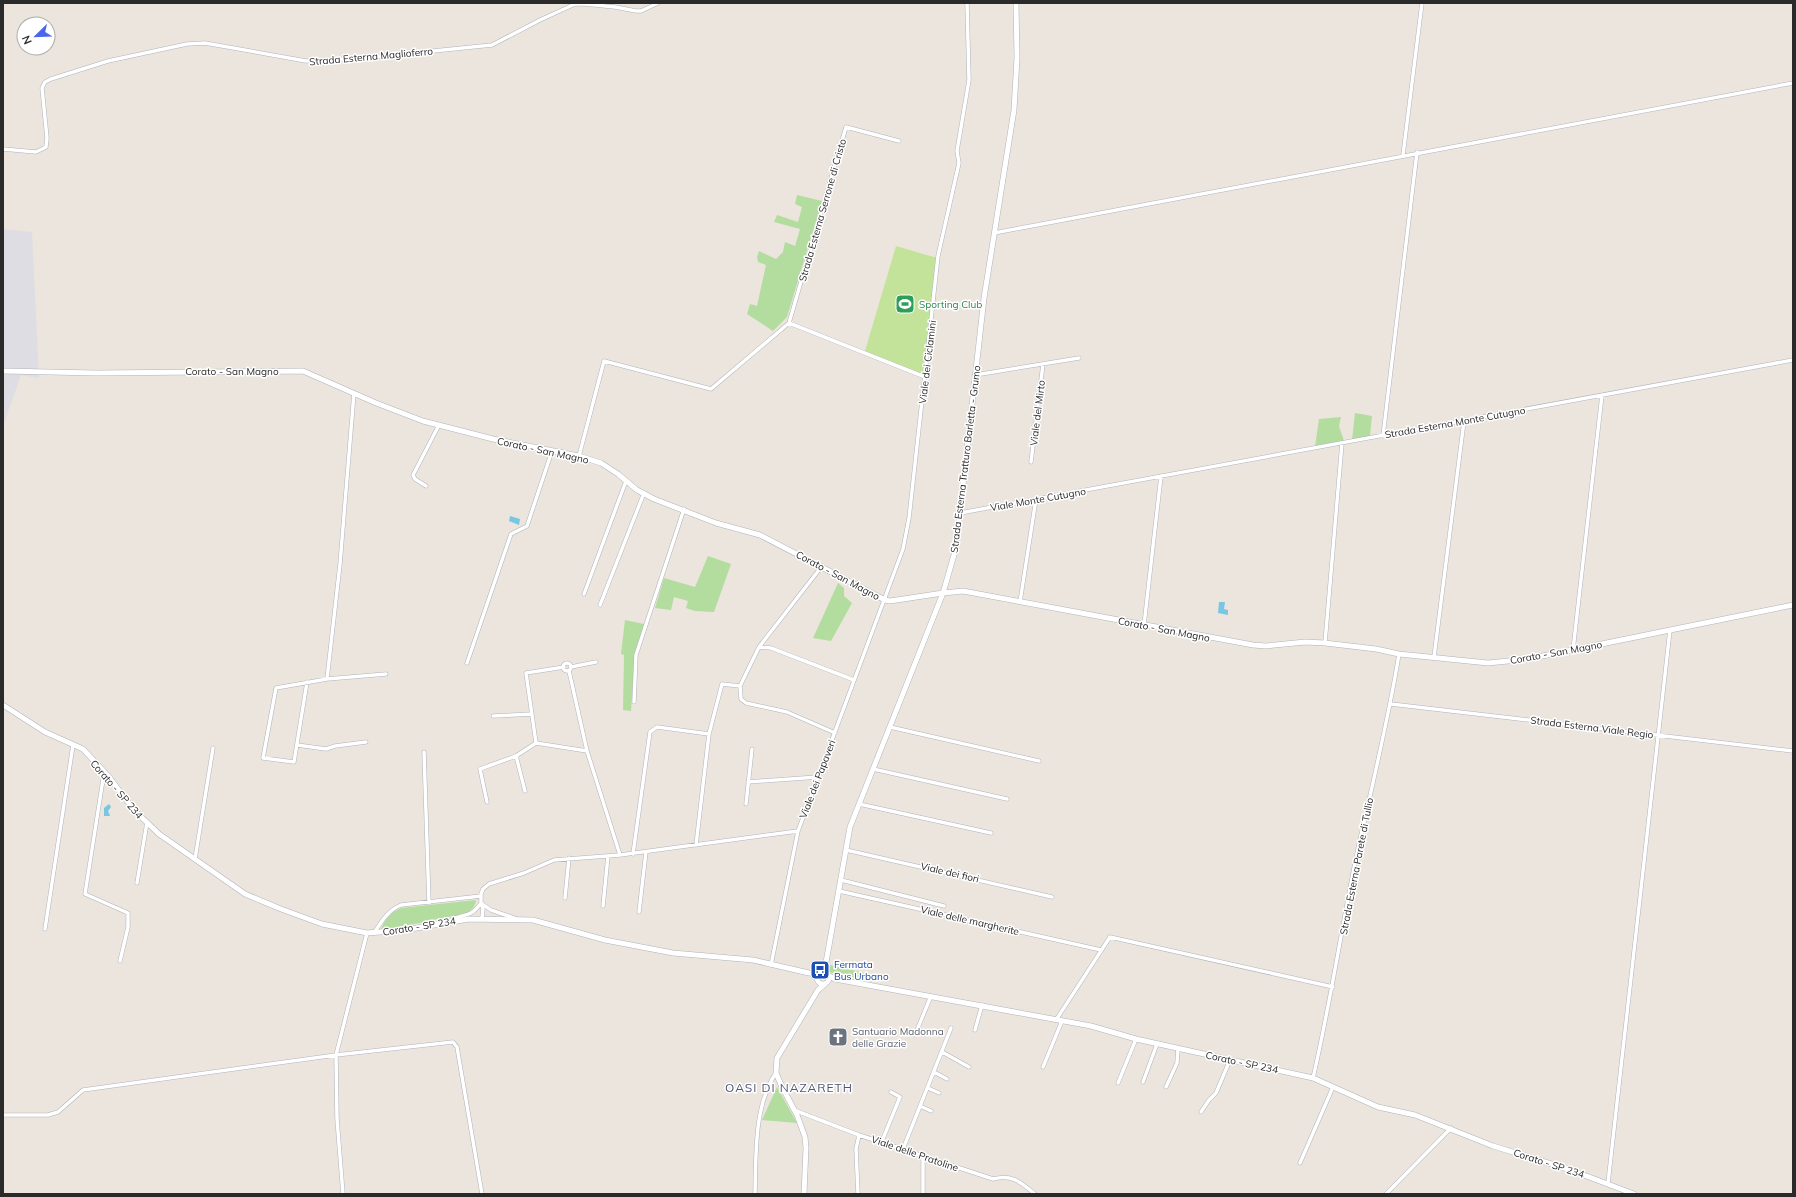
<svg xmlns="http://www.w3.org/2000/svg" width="1796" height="1197" font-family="Mulish,sans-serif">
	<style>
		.industrial { fill: #dfdde4 }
		.green { fill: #b2dd9e }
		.pitch { fill: #c3e39b }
		.water { fill: #79c6e4 }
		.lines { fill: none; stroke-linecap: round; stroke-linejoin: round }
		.street-casing { stroke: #b0b3bc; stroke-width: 4.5 }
		.secondary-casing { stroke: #b0b3bc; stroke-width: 6 }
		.street { stroke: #fff; stroke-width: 3.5 }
		.secondary { stroke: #fff; stroke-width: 5 }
		.labels { text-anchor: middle; stroke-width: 3; stroke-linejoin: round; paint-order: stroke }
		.street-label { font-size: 10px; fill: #2a2a2a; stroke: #fff }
		.leisure-label { font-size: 10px; fill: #27864d; stroke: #fff; text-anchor: start }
		.transit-label { font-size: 10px; fill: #164399; stroke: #fff; text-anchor: start }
		.worship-label { font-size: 10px; fill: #5b616d; stroke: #fff; text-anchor: start }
		.quarter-label { font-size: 12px; letter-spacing: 1px; fill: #4e5576; stroke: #fff }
	</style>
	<rect width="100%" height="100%" fill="#ebe5dd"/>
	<path class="industrial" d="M 3,229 L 32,232 L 39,378 L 21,375 L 3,426 Z"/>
	<path class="green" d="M 797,195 L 822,201 L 787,317 L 773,331 L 747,314 L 750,304 L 757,306 L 766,265 L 758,262 L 757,257 L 759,251 L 776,259 L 783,252 L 785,242 L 795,246 L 800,229 L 774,222 L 777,215 L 798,222 L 802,207 L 795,204 Z
		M 1355,413 L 1372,416 L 1370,436 L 1352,440 Z
		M 1341,417 L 1339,426 L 1344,441 L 1315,447 L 1319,419 Z
		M 708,556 L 731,564 L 714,612 L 695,611 L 686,608 L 688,601 L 674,597 L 671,610 L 655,608 L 664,578 L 695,587 Z
		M 838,583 L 844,588 L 844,596 L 852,603 L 831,641 L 813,638 Z
		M 625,620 L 644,624 L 635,655 L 631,711 L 623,710 L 624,655 L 621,654 Z
		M 476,900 C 474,920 445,914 431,921 L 381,930 C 384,919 392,912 401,908 Z
		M 830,965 L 873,975 L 871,981 L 828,972 Z
		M 777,1087 L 797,1123 L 762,1120 Z"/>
	<path class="pitch" d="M 896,246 L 937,258 L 924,375 L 865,351 Z"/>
	<path class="water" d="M 510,516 L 520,519 L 519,525 L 509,521 Z
		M 1219,602 L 1225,602 L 1224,609 L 1228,610 L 1228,615 L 1218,613 Z
		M 109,804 L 111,807 L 108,811 L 110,816 L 104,816 L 104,808 Z"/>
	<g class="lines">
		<defs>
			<path id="street" d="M 3,149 L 36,152 L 46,147 L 47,138 L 42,88 L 45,82 L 51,79 L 108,61 L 187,44 L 205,43 L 306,61 L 365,58 L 492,45 L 540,20 L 575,4 L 585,4 L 615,7 L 636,11 L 641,11 L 658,3
				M 1403,155 L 1422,3
				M 994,233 L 1793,83
				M 789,323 L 925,377
				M 975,375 L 1079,358
				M 1383,436 L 1417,152
				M 579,456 L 604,361 L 711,389 L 789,323 L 846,127 L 899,141
				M 1031,462 L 1043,364
				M 426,486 L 415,479 L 413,475 L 439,425
				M 960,513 L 1793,360
				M 584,594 L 626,481
				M 1020,602 L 1036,499
				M 600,605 L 644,493
				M 1144,625 L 1161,476
				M 1325,643 L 1342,443
				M 759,647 L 771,648 L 854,680
				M 1573,650 L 1602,395
				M 1434,657 L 1464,421
				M 467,663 L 511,534 L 527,526 L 552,451
				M563 667a4 4 0 1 1 8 0a4 4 0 1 1-8 0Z
				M 571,667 L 596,662
				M 569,671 L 587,751 L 620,855
				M 327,679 L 340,564 L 354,393
				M 307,682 L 294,762 L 263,758 L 276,688 L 327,679 L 386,674
				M 740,686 L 759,647 L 822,566
				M 634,702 L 636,655 L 684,509
				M 1391,704 L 1793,751
				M 493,716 L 532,714
				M 890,727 L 1039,761
				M 536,743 L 526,673 L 564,667
				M 297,745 L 326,749 L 335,746 L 366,742
				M 424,752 L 429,903
				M 516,756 L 525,791
				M 873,769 L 1007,799
				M 104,773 L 85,894 L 128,913 L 128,927 L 120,961
				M 748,782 L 818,777
				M 487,802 L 480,769 L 516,756 L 536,743 L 587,751
				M 746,804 L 752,749
				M 859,804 L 991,833
				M 696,845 L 709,734 L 722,684 L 740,686 L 741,699 L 746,703 L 787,712 L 835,733
				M 846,850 L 1052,897
				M 633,854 L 650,732 L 657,727 L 709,734
				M 195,859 L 213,748
				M 841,880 L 944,906
				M 137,883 L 147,822
				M 839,891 L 1101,950
				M 565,898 L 569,858
				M 482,904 L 491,910 L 514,918
				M 603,906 L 608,856
				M 639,912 L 646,852
				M 482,918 L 483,909 L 481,903 L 481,894 L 483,889 L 489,884 L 524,873 L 554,860 L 620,855 L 798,831
				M 449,921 C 464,912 469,920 481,903
				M 45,929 L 73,745
				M 374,933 C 382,921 387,911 401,905 L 481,896
				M 771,965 L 798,831 L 903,549 L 909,518 L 938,256 L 959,163 L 957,151 L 969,80 L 967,3
				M 1056,1020 L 1110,937 L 1333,987
				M 975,1030 L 982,1005
				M 915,1035 L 931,996
				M 942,1052 L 969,1067
				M 1043,1067 L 1062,1021
				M 934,1072 L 947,1079
				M 1313,1078 C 1330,1005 1341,931 1356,858 C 1371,790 1388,722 1399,654
				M 1143,1082 L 1157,1044
				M 1118,1083 L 1136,1039
				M 1166,1087 L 1177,1063 L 1178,1048
				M 928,1088 L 939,1093
				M 920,1106 L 931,1111
				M 794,1110 L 859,1135 L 993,1179 C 1013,1174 1020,1182 1035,1194
				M 1201,1112 L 1209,1100 L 1216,1093 L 1230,1060
				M 3,1115 L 48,1115 L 58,1112 L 83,1090 L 336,1055 L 453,1042 L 457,1047 L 482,1194
				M 882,1141 L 900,1097 L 891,1092
				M 903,1149 L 951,1028
				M 923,1156 L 923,1194
				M 1300,1163 L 1333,1087
				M 1608,1183 L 1670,630
				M 343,1194 L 337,1119 L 336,1055 L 367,933
				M 755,1194 C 756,1156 754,1104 776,1073
				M 858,1194 L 856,1149 L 859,1135
				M 1386,1194 L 1451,1128"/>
			<path id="secondary" d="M 3,371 L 96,373 L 303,371 L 376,403 L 423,421 L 493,439 L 579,456 L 601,463 L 618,474 L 637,490 L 654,499 L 716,523 L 760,535 L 885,600 L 890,601 L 943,593 L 963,591 L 1253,645 L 1266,646 L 1305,642 L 1325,643 L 1376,649 L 1399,654 L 1488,663 L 1528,659 L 1793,605
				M 3,705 L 45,732 L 83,749 L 109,777 L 134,810 L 159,834 L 245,894 L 281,909 L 322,924 L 367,933 L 405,930 L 469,919 L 533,920 L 605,940 L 673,953 L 753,960 L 809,973 L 819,974
				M817 978a6 6 0 1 1 12 0a6 6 0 1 1-12 0Z
				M 827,973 L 825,968 L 850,827 L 943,593 L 956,548 L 984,298 L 1014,110 L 1017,58 L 1016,3
				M 829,976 L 835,979 L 1091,1026 L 1136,1039 L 1313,1078 L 1378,1107 L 1415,1115 L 1493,1146 L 1568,1169 L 1634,1194
				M 804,1194 L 806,1148 L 805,1137 L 797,1115 L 782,1087 L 776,1073 L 777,1058 L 818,990 L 825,984"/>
		</defs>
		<use href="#street" class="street-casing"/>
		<use href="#secondary" class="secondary-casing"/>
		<use href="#street" class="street"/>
		<use href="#secondary" class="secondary"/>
	</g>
	<defs>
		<symbol id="stadium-square" viewBox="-11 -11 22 22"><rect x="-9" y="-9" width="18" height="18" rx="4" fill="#2e9e5b" stroke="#fff"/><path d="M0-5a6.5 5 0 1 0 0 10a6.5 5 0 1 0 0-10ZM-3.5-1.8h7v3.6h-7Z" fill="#fff"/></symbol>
		<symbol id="bus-square" viewBox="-11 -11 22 22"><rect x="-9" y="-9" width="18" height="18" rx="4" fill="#1a4fb4" stroke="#fff"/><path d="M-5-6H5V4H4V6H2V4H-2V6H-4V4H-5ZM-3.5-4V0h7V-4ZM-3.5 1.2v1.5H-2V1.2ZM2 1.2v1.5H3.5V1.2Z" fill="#fff"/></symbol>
		<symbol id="church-square" viewBox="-11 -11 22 22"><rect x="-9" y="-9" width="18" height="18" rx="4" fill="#6b7280" stroke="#fff"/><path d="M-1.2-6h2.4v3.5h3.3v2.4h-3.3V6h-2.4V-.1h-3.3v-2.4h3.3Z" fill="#fff"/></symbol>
	</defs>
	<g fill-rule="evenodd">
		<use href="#stadium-square" x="894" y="293" width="22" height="22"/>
		<use href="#bus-square" x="809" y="959" width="22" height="22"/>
		<use href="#church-square" x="827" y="1026" width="22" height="22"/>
	</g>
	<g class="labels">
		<g class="street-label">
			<text transform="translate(371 56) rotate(-5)" y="4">Strada Esterna Maglioferro</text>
			<text transform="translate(822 210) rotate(-74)" y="4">Strada Esterna Serrone di Cristo</text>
			<text transform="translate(927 362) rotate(-83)" y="4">Viale dei Ciclamini</text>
			<text x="232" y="375">Corato - San Magno</text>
			<text transform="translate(1037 413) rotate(-83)" y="4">Viale del Mirto</text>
			<text transform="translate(1455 422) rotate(-10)" y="4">Strada Esterna Monte Cutugno</text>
			<text transform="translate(543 450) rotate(12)" y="4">Corato - San Magno</text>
			<text transform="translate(965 459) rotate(-83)" y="4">Strada Esterna Tratturo Barletta - Grumo</text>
			<text transform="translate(1038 499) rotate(-10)" y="4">Viale Monte Cutugno</text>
			<text transform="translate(838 575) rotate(28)" y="4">Corato - San Magno</text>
			<text transform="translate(1164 629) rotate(11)" y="4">Corato - San Magno</text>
			<text transform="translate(1556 652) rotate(-10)" y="4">Corato - San Magno</text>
			<text transform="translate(1592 727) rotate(7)" y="4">Strada Esterna Viale Regio</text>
			<text transform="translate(817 779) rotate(-69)" y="4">Viale dei Papaveri</text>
			<text transform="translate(117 789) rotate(49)" y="4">Corato - SP 234</text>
			<text transform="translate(1356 866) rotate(-79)" y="4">Strada Esterna Parete di Tullio</text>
			<text transform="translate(950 872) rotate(13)" y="4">Viale dei fiori</text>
			<text transform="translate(970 920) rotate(13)" y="4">Viale delle margherite</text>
			<text transform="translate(419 926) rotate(-9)" y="4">Corato - SP 234</text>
			<text transform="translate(1242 1062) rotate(12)" y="4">Corato - SP 234</text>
			<text transform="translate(915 1153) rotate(19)" y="4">Viale delle Pratoline</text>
			<text transform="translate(1549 1163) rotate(18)" y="4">Corato - SP 234</text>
		</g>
		<g class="leisure-label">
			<text x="919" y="308">Sporting Club</text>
		</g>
		<g class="transit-label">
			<text x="834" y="968">Fermata<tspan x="834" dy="12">Bus Urbano</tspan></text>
		</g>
		<g class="worship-label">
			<text x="852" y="1035">Santuario Madonna<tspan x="852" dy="12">delle Grazie</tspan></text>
		</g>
		<g class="quarter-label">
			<text x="789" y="1092">OASI DI NAZARETH</text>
		</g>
	</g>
	<rect width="1796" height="1197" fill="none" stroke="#2a2a2a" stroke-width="8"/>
	<g transform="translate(36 36) rotate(247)"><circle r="19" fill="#ffffff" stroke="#aaaaaa"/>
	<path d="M0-3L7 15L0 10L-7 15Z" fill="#4b66ea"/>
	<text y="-6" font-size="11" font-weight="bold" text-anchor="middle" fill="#2a2a2a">N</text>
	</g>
</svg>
